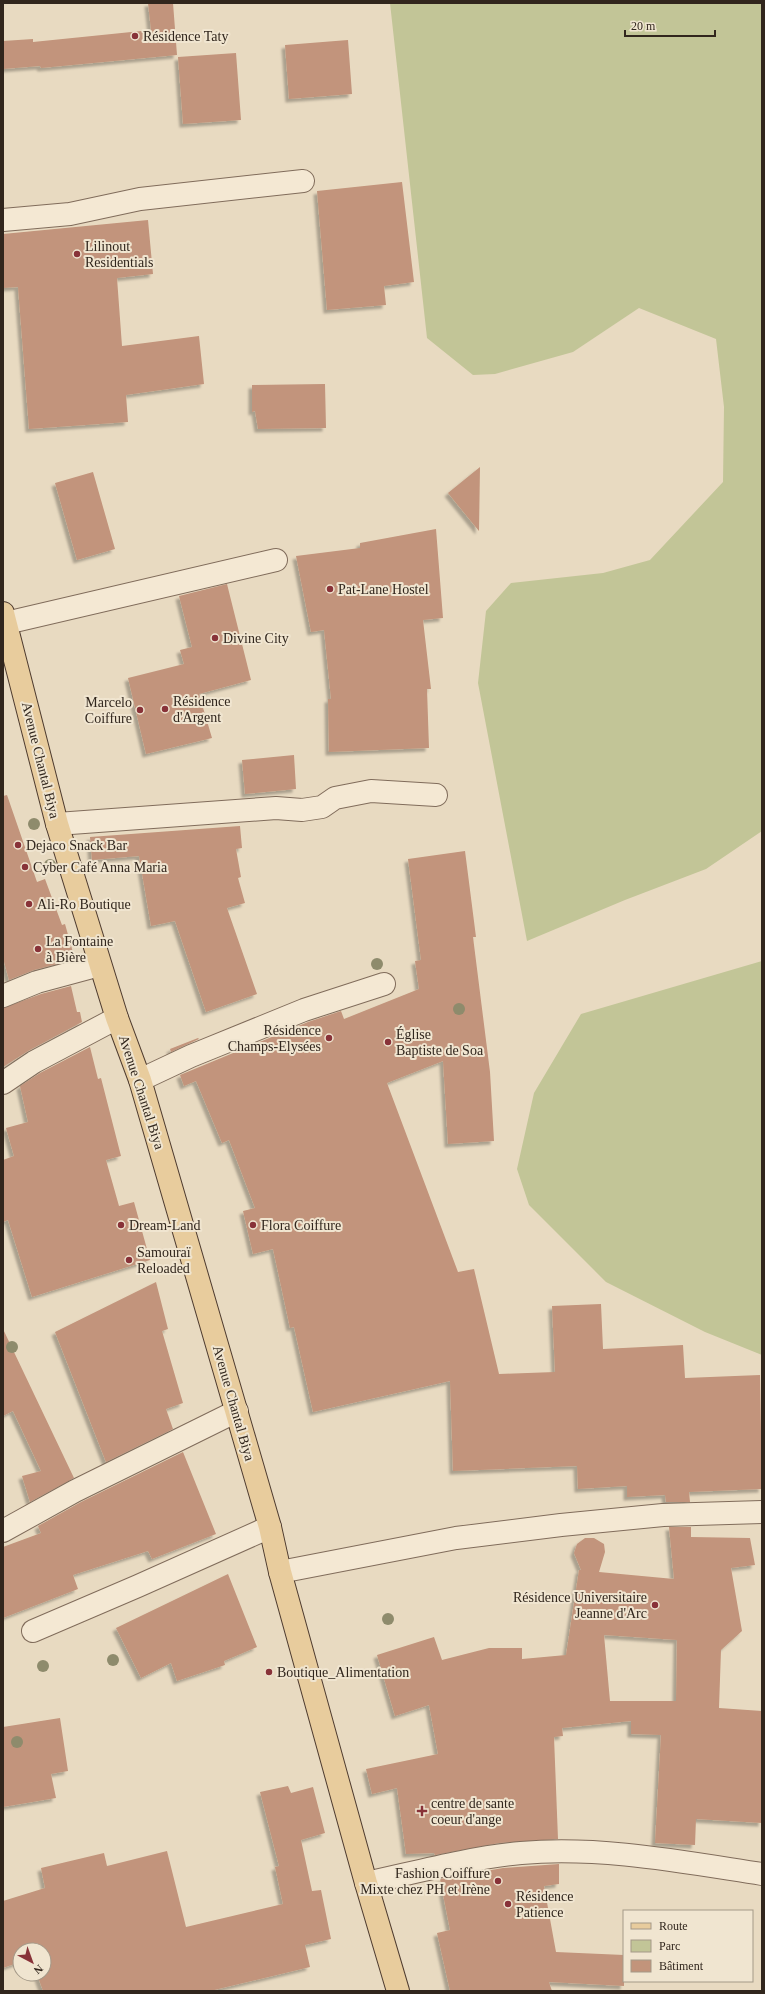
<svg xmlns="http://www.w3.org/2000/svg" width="765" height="1994" font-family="'Times New Roman',serif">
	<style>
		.green { fill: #c2c597 }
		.building { fill: #c2947b; fill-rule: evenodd; filter: url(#shadow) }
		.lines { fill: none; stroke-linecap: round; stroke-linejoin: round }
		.minor-casing { stroke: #806c5b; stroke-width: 24 }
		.major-casing { stroke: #4e3b2f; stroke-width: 24 }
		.minor { stroke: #f4e8d3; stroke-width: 22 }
		.major { stroke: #e8cc9d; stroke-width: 22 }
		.tree { fill: #8e8b6c }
		.poi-dot { fill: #883238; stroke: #f0e5d0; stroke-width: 1.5 }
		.labels { text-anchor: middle; stroke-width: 4; stroke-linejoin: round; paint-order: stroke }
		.poi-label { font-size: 14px; fill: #31261d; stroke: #f0e5d0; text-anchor: start }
		.street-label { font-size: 14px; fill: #31261d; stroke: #f0e5d0 }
	</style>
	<defs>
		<filter id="shadow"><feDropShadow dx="-3.5" dy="3.5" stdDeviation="1" flood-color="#0004"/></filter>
	</defs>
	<rect width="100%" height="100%" fill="#e8dac1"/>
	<path class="green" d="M 390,3 L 762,3 L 762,831 L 706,869 L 625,900 L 527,941 L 478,683 L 486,611 L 511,583 L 603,573 L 650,560 L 723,482 L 724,407 L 716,339 L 639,308 L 573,352 L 495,374 L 473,375 L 427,338 Z
		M 762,961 L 762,1355 L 705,1332 L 606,1282 L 529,1205 L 517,1169 L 534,1093 L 581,1014 Z"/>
	<path class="building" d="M 148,3 L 173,3 L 177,55 L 41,68 L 40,66 L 3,69 L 3,41 L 33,39 L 33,42 L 151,30 Z
		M 348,40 L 352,94 L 289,99 L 285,45 Z
		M 236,53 L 241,120 L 183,124 L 178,57 Z
		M 402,182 L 414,282 L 384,286 L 386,305 L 327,310 L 317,191 Z
		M 148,220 L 153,274 L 117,278 L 122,346 L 199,336 L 204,384 L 126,395 L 128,422 L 29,429 L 18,287 L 3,288 L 3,234 Z
		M 325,384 L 326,428 L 258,429 L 255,411 L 252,412 L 252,385 Z
		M 480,467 L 479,531 L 448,493 Z
		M 93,472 L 115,549 L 77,560 L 55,483 Z
		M 436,529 L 443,618 L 423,620 L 431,689 L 427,689 L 429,748 L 329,752 L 328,699 L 331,699 L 324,630 L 311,632 L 296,556 L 360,548 L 360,543 Z
		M 227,584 L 251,680 L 199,694 L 212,738 L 146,754 L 128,678 L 184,664 L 180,650 L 192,647 L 179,596 Z
		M 294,755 L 296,789 L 245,794 L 242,760 Z
		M 7,795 L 37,882 L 45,879 L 62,925 L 65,924 L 74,956 L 64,959 L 65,962 L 34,970 L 9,980 L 3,958 L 3,796 Z
		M 240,826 L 242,848 L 236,849 L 241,877 L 238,878 L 245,903 L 227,908 L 257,994 L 206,1012 L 175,921 L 151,926 L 139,856 L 92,860 L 90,837 Z
		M 465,851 L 476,937 L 473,937 L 490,1072 L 494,1141 L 448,1144 L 443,1061 L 387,1083 L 458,1272 L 474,1269 L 499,1374 L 555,1372 L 552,1306 L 601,1304 L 603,1349 L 683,1345 L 685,1378 L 760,1375 L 762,1489 L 689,1492 L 690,1502 L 666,1502 L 665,1495 L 627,1497 L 627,1486 L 578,1489 L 577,1466 L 453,1471 L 450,1381 L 313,1412 L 294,1327 L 290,1328 L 273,1249 L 253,1254 L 243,1211 L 255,1208 L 229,1140 L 222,1143 L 196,1081 L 184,1086 L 180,1075 L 308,1022 L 341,1011 L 344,1019 L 419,989 L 415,961 L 421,960 L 408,859 Z
		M 71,986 L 77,1012 L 80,1012 L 82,1022 L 28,1051 L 3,1067 L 3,1008 L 41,994 Z
		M 198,1038 L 199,1039 L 171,1052 L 170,1049 Z
		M 90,1047 L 98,1079 L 101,1078 L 121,1156 L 106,1160 L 119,1206 L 134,1202 L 150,1260 L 32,1297 L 8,1220 L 3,1222 L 3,1160 L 14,1156 L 6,1128 L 28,1122 L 20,1086 L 40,1073 Z
		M 156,1282 L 168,1329 L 162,1331 L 183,1403 L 166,1409 L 173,1429 L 106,1462 L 55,1332 Z
		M 3,1329 L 74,1478 L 30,1502 L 22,1476 L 41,1471 L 13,1411 L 3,1416 Z
		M 183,1452 L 216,1534 L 152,1559 L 148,1551 L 73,1575 L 78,1589 L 3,1618 L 3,1547 L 41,1533 L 38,1526 L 81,1502 Z
		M 669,1527 L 691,1527 L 691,1537 L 750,1538 L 755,1565 L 731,1568 L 742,1631 L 721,1650 L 719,1708 L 762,1711 L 762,1823 L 696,1819 L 695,1845 L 655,1843 L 661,1735 L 631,1734 L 631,1721 L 562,1728 L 563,1736 L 554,1737 L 558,1839 L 499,1843 L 435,1855 L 434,1853 L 406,1854 L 397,1788 L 372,1794 L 366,1769 L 438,1754 L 429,1705 L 395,1716 L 377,1655 L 434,1637 L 442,1660 L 489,1648 L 522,1648 L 522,1659 L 566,1655 L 579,1570 L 581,1570 L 574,1553 L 577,1544 L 585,1538 L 594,1538 L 604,1544 L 605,1552 L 599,1572 L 674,1579 ZM 604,1635 L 677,1640 L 676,1701 L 610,1701 Z
		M 228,1574 L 257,1647 L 224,1661 L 225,1665 L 177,1681 L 171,1663 L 141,1678 L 116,1628 Z
		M 60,1718 L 68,1771 L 51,1774 L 56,1798 L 3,1807 L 3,1727 Z
		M 288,1786 L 291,1793 L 313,1787 L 325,1833 L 301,1840 L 312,1891 L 321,1890 L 331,1939 L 305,1945 L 310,1967 L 210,1991 L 43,1991 L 37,1974 L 44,1974 L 44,1950 L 20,1950 L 20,1962 L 3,1968 L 3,1901 L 45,1888 L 41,1868 L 104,1853 L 107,1866 L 167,1851 L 186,1927 L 283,1904 L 275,1867 L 279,1866 L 260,1792 Z
		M 559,1864 L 559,1884 L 544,1886 L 556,1952 L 624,1955 L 624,1986 L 549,1982 L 552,1991 L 450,1991 L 437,1933 L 450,1930 L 440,1879 L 503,1868 Z"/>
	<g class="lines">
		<defs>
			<path id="minor" d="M 3,220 L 70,214 L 140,199 L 303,181
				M 6,623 L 276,560
				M 57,824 L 276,808 L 302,810 L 322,807 L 335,798 L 371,791 L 436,795
				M 3,996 L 37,982 L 100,965
				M 140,1080 L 191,1056 L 304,1010 L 384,984
				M 3,1083 L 34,1062 L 117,1018
				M 3,1531 L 75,1491 L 237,1411
				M 280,1572 L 456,1538 L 561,1525 L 663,1515 L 762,1512
				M 33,1631 L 138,1586 L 270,1527
				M 366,1883 C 417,1872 468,1858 521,1853 C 601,1846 683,1862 762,1874"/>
			<path id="major" d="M 3,613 L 57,824 L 117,1018 L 140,1080 L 270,1527 L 280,1572 L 366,1883 L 398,1991"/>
		</defs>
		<use href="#minor" class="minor-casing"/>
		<use href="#major" class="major-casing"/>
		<use href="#minor" class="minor"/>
		<use href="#major" class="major"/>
	</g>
	<g class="tree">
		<circle cx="34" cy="824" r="6"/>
		<circle cx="50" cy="865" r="6"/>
		<circle cx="377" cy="964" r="6"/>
		<circle cx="459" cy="1009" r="6"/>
		<circle cx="12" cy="1347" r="6"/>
		<circle cx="388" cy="1619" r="6"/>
		<circle cx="113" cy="1660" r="6"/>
		<circle cx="43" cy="1666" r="6"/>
		<circle cx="17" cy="1742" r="6"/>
	</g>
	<g class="poi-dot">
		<circle cx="135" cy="36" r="4"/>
		<circle cx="77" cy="254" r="4"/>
		<circle cx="330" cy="589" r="4"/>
		<circle cx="215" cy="638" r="4"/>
		<circle cx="165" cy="709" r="4"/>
		<circle cx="140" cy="710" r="4"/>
		<circle cx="18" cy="845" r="4"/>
		<circle cx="25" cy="867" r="4"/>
		<circle cx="29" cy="904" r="4"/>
		<circle cx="38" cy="949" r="4"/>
		<circle cx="329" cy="1038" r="4"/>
		<circle cx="388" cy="1042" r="4"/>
		<circle cx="121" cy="1225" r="4"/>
		<circle cx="253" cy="1225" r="4"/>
		<circle cx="129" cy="1260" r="4"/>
		<circle cx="655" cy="1605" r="4"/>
		<circle cx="269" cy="1672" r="4"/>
		<path d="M420 1805h4v4h4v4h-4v4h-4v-4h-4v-4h4z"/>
		<circle cx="498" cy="1881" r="4"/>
		<circle cx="508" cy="1904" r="4"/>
	</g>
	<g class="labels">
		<g class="poi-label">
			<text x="143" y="41">Résidence Taty</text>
			<text x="85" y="251">Lilinout<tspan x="85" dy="16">Residentials</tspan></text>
			<text x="338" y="594">Pat-Lane Hostel</text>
			<text x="223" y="643">Divine City</text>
			<text x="173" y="706">Résidence<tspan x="173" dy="16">d'Argent</tspan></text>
			<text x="132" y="707" text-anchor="end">Marcelo<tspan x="132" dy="16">Coiffure</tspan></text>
			<text x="26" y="850">Dejaco Snack Bar</text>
			<text x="33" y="872">Cyber Café Anna Maria</text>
			<text x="37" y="909">Ali-Ro Boutique</text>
			<text x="46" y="946">La Fontaine<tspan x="46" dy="16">à Bière</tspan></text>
			<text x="321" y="1035" text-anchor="end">Résidence<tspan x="321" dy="16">Champs-Elysées</tspan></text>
			<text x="396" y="1039">Église<tspan x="396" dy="16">Baptiste de Soa</tspan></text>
			<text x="129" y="1230">Dream-Land</text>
			<text x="261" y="1230">Flora Coiffure</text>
			<text x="137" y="1257">Samouraï<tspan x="137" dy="16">Reloaded</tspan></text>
			<text x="647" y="1602" text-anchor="end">Résidence Universitaire<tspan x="647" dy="16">Jeanne d'Arc</tspan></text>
			<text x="277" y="1677">Boutique_Alimentation</text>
			<text x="431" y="1808">centre de sante<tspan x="431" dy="16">coeur d'ange</tspan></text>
			<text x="490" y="1878" text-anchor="end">Fashion Coiffure<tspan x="490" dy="16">Mixte chez PH et Irène</tspan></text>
			<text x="516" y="1901">Résidence<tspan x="516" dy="16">Patience</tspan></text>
		</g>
		<g class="street-label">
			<text transform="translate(41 760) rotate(76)" y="5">Avenue Chantal Biya</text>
			<text transform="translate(142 1092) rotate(72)" y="5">Avenue Chantal Biya</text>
			<text transform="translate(234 1403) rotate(74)" y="5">Avenue Chantal Biya</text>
		</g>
	</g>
	<rect width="765" height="1994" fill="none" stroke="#31261d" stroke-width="8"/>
	<rect x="623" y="1910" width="130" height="72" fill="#f0e5d0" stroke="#a49988"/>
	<rect x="631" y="1923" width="20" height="6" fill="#e8cc9d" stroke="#a49988"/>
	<text x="659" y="1930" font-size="12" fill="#31261d">Route</text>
	<rect x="631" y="1940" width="20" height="12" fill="#c2c597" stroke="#a49988"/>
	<text x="659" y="1950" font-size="12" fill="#31261d">Parc</text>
	<rect x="631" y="1960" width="20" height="12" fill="#c2947b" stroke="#a49988"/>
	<text x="659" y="1970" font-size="12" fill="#31261d">Bâtiment</text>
	<g transform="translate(32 1962) rotate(139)"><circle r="19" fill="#f0e5d0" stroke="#a49988"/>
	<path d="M0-3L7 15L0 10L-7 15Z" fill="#883238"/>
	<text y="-6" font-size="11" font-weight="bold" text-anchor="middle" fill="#31261d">N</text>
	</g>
	<path d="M625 30v6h90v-6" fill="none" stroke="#31261d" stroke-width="2"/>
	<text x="631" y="30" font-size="12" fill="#31261d" stroke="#f0e5d0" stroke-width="3" paint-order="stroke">20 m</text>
</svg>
